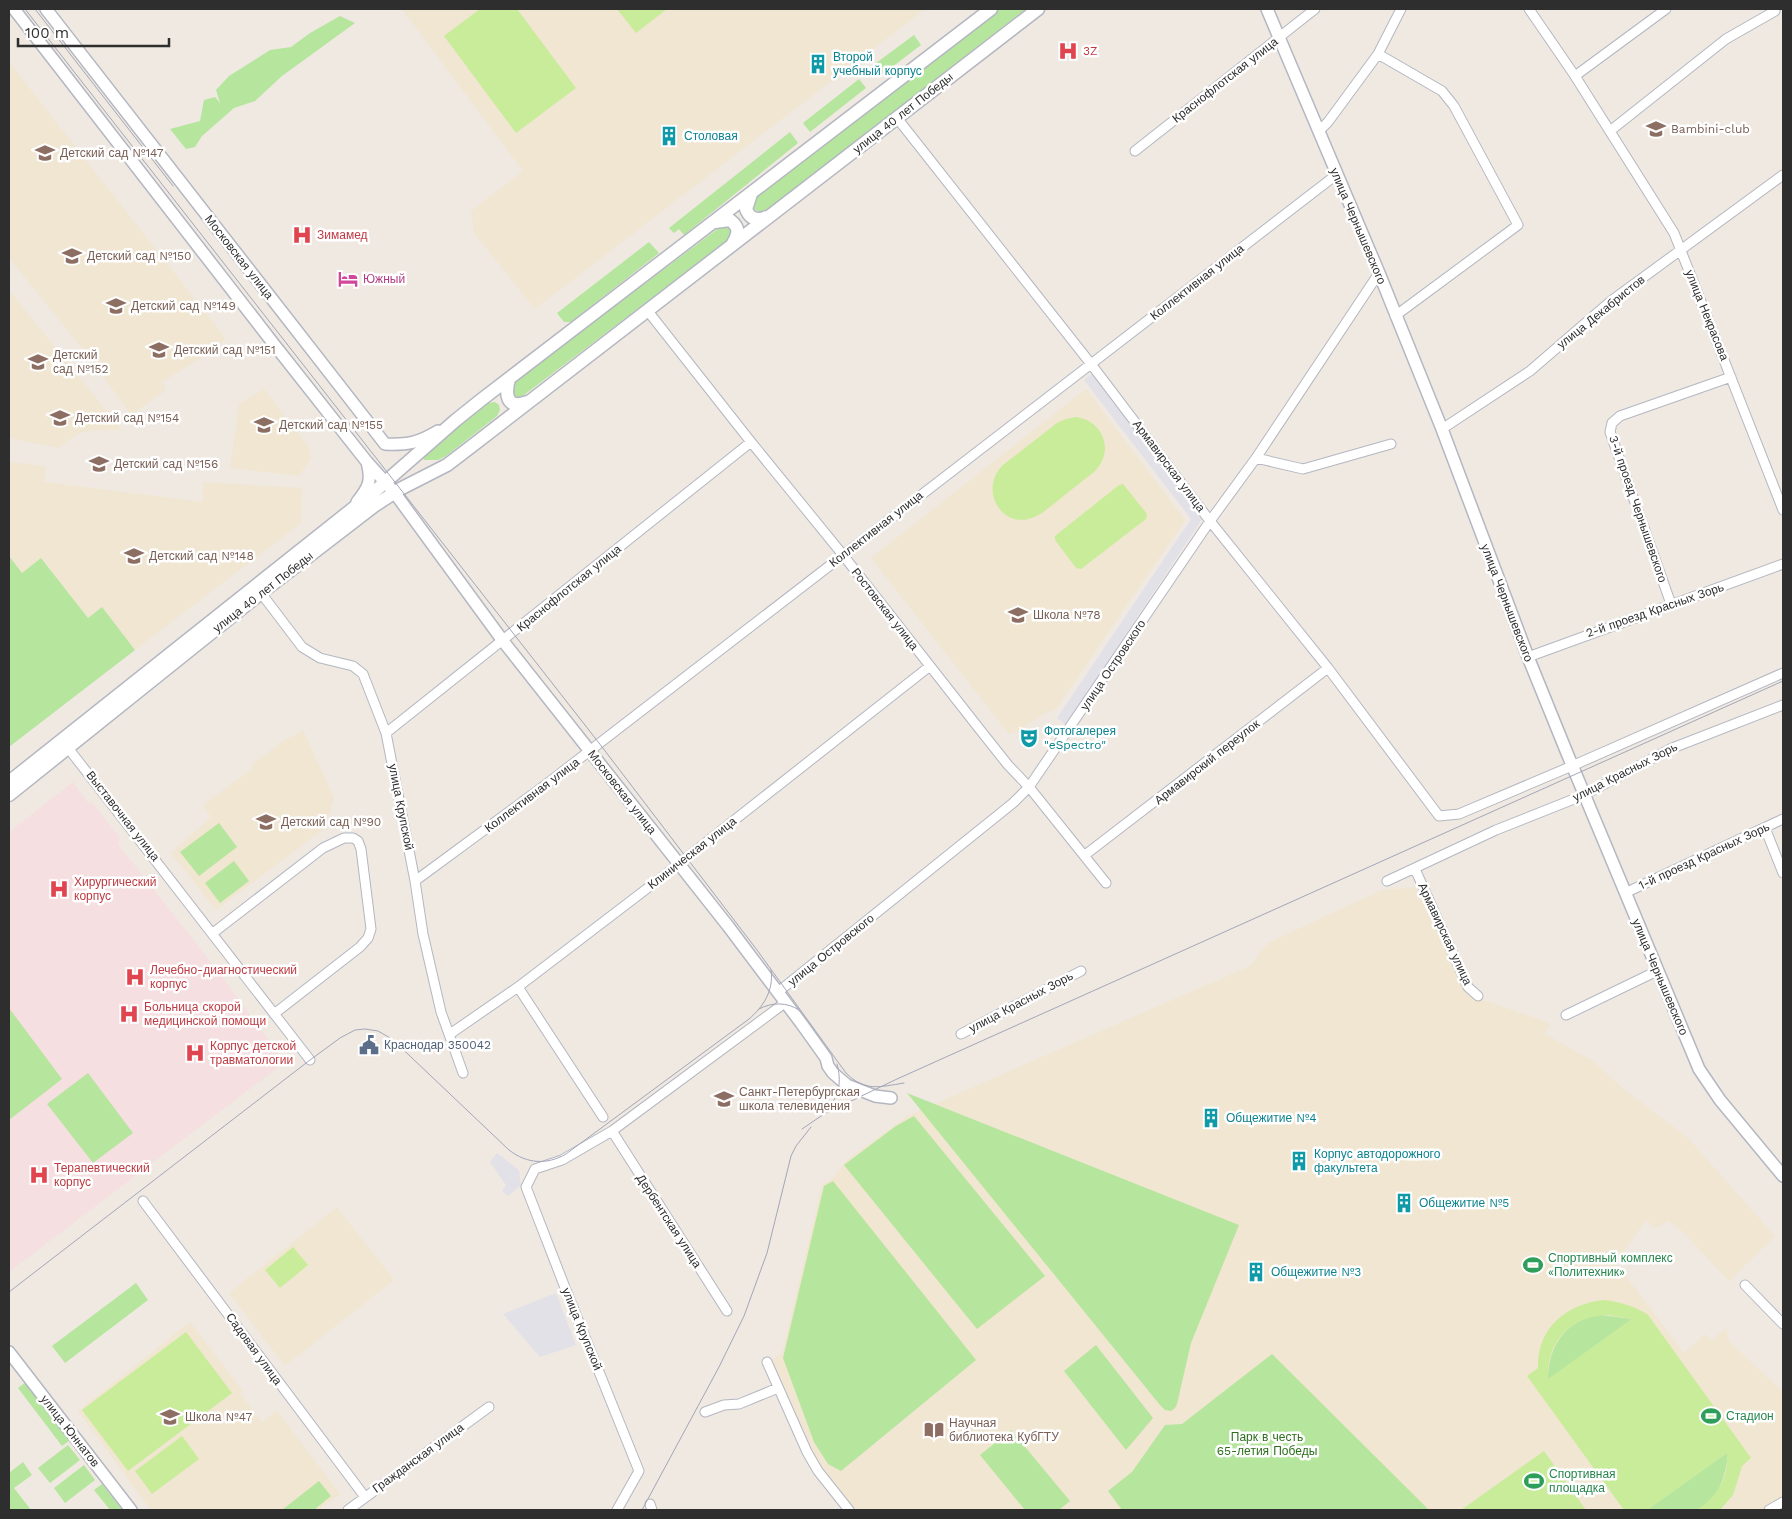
<svg xmlns="http://www.w3.org/2000/svg" width="1792" height="1519" font-family="'Work Sans',sans-serif">
	<style>
		.industrial { fill: #e3e1e8 }
		.education { fill: #f0e6d1 }
		.medical { fill: #f5dfe0 }
		.green { fill: #b6e59e }
		.pitch { fill: #c9ec9a; fill-rule: evenodd }
		.lines { fill: none; stroke-linecap: round; stroke-linejoin: round }
		.minor-casing { stroke: #b4b7c1; stroke-width: 11 }
		.tertiary-casing { stroke: #b4b7c1; stroke-width: 14 }
		.secondary-casing { stroke: #b4b7c1; stroke-width: 15 }
		.minor { stroke: #fff; stroke-width: 9 }
		.tertiary { stroke: #fff; stroke-width: 11 }
		.secondary { stroke: #fff; stroke-width: 12 }
		.tram { stroke: #a3a6b8; stroke-width: 1 }
		.labels { text-anchor: middle; stroke-width: 5; stroke-linejoin: round; paint-order: stroke }
		.health-label { font-size: 12px; fill: #be3a42; stroke: #fff; text-anchor: start }
		.culture-label { font-size: 12px; fill: #0d838f; stroke: #fff; text-anchor: start }
		.street-label { font-size: 12px; fill: #2e2e2e; stroke: #fff }
		.education-label { font-size: 12px; fill: #785e54; stroke: #fff; text-anchor: start }
		.hotel-label { font-size: 12px; fill: #b23c85; stroke: #fff; text-anchor: start }
		.service-label { font-size: 12px; fill: #4e5e75; stroke: #fff; text-anchor: start }
		.leisure-label { font-size: 12px; fill: #27864d; stroke: #fff; text-anchor: start }
		.park-label { font-size: 12px; fill: #2c6e1b; stroke: #fff }
	</style>
	<rect width="100%" height="100%" fill="#efe9e1"/>
	<path class="industrial" d="M 1092,374 L 1202,519 L 1066,725 L 1057,718 L 1191,519 L 1084,380 Z
		M 497,1153 L 519,1170 L 521,1185 L 508,1196 L 502,1191 L 506,1185 L 490,1162 Z
		M 556,1293 L 576,1345 L 540,1357 L 503,1314 Z"/>
	<path class="education" d="M 402,9 L 925,9 L 535,309 L 474,233 L 471,211 L 523,171 Z
		M 9,62 L 226,339 L 199,359 L 162,382 L 166,390 L 131,415 L 93,362 L 9,258 Z
		M 9,290 L 38,326 L 122,430 L 95,430 L 79,433 L 59,448 L 9,438 Z
		M 264,389 L 308,446 L 311,458 L 299,476 L 230,468 L 239,404 Z
		M 1086,389 L 1185,520 L 1056,709 L 1045,713 L 1020,730 L 1009,734 L 871,558 Z
		M 9,462 L 46,466 L 44,482 L 203,502 L 203,482 L 302,488 L 301,523 L 135,650 L 102,607 L 88,618 L 42,558 L 22,573 L 9,555 Z
		M 303,730 L 334,798 L 325,828 L 216,910 L 171,853 L 211,817 L 203,805 L 253,768 L 251,765 L 289,737 L 290,738 Z
		M 1416,887 L 1466,994 L 1550,1023 L 1545,1034 L 1593,1061 L 1625,1090 L 1688,1138 L 1775,1236 L 1729,1281 L 1680,1229 L 1668,1221 L 1655,1229 L 1646,1220 L 1616,1263 L 1684,1353 L 1705,1334 L 1712,1341 L 1726,1327 L 1729,1341 L 1783,1392 L 1783,1510 L 855,1510 L 811,1452 L 769,1362 L 782,1353 L 822,1185 L 832,1179 L 847,1160 L 907,1116 L 1250,966 L 1268,943 L 1382,890 Z
		M 337,1207 L 394,1280 L 285,1366 L 229,1293 Z
		M 190,1322 L 243,1391 L 240,1393 L 262,1422 L 277,1411 L 340,1494 L 319,1510 L 151,1510 L 78,1411 Z"/>
	<path class="medical" d="M 73,782 L 88,803 L 91,801 L 120,838 L 118,844 L 214,966 L 285,1062 L 9,1272 L 9,832 Z"/>
	<path class="green" d="M 999,9 L 1026,9 L 766,211 L 760,213 L 754,209 L 753,202 L 757,197 Z
		M 340,16 L 355,23 L 282,76 L 255,101 L 234,108 L 202,136 L 195,147 L 186,149 L 170,129 L 200,121 L 204,100 L 215,97 L 220,103 L 216,90 L 229,76 L 270,50 L 291,47 L 310,33 Z
		M 914,35 L 921,45 L 880,76 L 872,66 Z
		M 859,79 L 866,88 L 810,132 L 803,123 Z
		M 790,132 L 798,143 L 684,235 L 679,229 L 674,233 L 669,228 Z
		M 728,226 L 732,233 L 730,239 L 520,398 L 514,397 L 511,384 L 720,227 Z
		M 649,242 L 659,253 L 571,322 L 564,322 L 557,313 Z
		M 495,402 L 499,405 L 500,410 L 497,416 L 446,456 L 438,460 L 424,460 L 423,455 L 488,403 Z
		M 9,556 L 22,573 L 41,558 L 88,618 L 102,607 L 135,650 L 9,747 Z
		M 219,823 L 237,847 L 199,876 L 180,852 Z
		M 234,861 L 249,881 L 220,903 L 205,883 Z
		M 9,1008 L 62,1079 L 9,1120 Z
		M 88,1073 L 133,1133 L 93,1163 L 47,1104 Z
		M 907,1093 L 1239,1225 L 1191,1343 L 1177,1404 L 1175,1408 L 1171,1411 L 1165,1410 L 1160,1405 Z
		M 914,1116 L 1045,1276 L 977,1329 L 844,1165 L 896,1126 Z
		M 833,1181 L 976,1360 L 841,1471 L 828,1464 L 814,1442 L 783,1358 L 824,1186 Z
		M 136,1283 L 148,1300 L 65,1363 L 52,1346 Z
		M 1601,1315 L 1632,1319 L 1548,1380 C 1548,1346 1566,1319 1601,1315 Z
		M 1096,1345 L 1153,1418 L 1126,1450 L 1064,1371 Z
		M 1272,1354 L 1429,1510 L 1122,1510 L 1108,1491 L 1132,1472 L 1165,1425 L 1182,1424 Z
		M 26,1382 L 70,1440 L 62,1446 L 18,1388 Z
		M 1011,1430 L 1070,1501 L 1059,1510 L 1025,1510 L 980,1455 Z
		M 68,1445 L 80,1460 L 50,1483 L 38,1468 Z
		M 1728,1452 C 1727,1472 1718,1506 1694,1510 C 1680,1513 1662,1510 1647,1510 Z
		M 23,1462 L 32,1475 L 14,1488 L 31,1510 L 9,1510 L 9,1473 Z
		M 84,1465 L 95,1480 L 65,1503 L 54,1488 Z
		M 319,1481 L 331,1496 L 314,1510 L 282,1510 Z
		M 102,1484 L 122,1510 L 110,1510 L 94,1490 Z"/>
	<path class="pitch" d="M 480,9 L 517,9 L 576,88 L 516,133 L 444,36 Z
		M 617,9 L 667,9 L 636,33 Z
		M 1076,417 C 1104,421 1115,452 1094,472 C 1081,482 1068,492 1055,503 C 1048,508 1041,515 1032,518 C 1000,529 979,488 1003,465 L 1057,423 L 1066,419 Z
		M 1123,484 L 1147,514 L 1146,519 L 1081,569 L 1076,568 L 1055,540 L 1055,536 L 1119,485 Z
		M 293,1247 L 308,1265 L 280,1288 L 265,1270 Z
		M 1604,1300 C 1620,1302 1635,1306 1648,1315 L 1751,1458 L 1742,1466 L 1733,1495 L 1720,1510 L 1696,1510 C 1717,1498 1729,1477 1727,1453 L 1647,1510 L 1624,1510 L 1527,1376 L 1538,1368 C 1537,1328 1566,1304 1604,1300 ZM 1608,1315 L 1632,1319 L 1548,1379 C 1547,1341 1570,1316 1608,1315 Z
		M 186,1332 L 232,1393 L 128,1471 L 82,1410 Z
		M 182,1436 L 199,1459 L 152,1494 L 135,1471 Z
		M 1544,1451 L 1586,1510 L 1461,1510 Z"/>
	<g class="lines">
		<defs>
			<path id="minor" d="M 1529,9 L 1575,76 L 1674,233 L 1783,510
				M 1378,54 L 1442,91 L 1454,106 L 1518,225 L 1395,316
				M 1575,76 L 1666,9
				M 897,118 L 1091,364 L 1210,521 L 1328,668 L 1439,816 L 1459,814 L 1572,766 L 1783,673
				M 1319,131 L 1328,122 L 1378,54 L 1401,9
				M 1610,131 L 1726,39 L 1775,11
				M 1135,151 L 1315,9
				M 647,310 L 751,442 L 843,555 L 981,731 L 1008,765 L 1029,787 L 1106,883
				M 1442,429 L 1530,371 L 1611,301 L 1783,175
				M 1256,458 L 1303,469 L 1391,444
				M 261,593 L 302,647 L 320,658 L 353,666 L 363,674 L 386,733 L 415,881 L 423,934 L 441,1012 L 463,1073
				M 1671,604 L 1610,432 L 1612,423 L 1620,416 L 1731,377
				M 1528,657 L 1783,564
				M 386,733 L 751,442
				M 65,744 L 310,1060
				M 1765,828 L 1783,873
				M 1085,855 L 1328,668
				M 1415,869 L 1468,987 L 1478,996
				M 415,881 L 544,786 L 1336,175
				M 1387,881 L 1496,830 L 1584,795 L 1670,749 L 1783,705
				M 1625,893 L 1783,819
				M 213,933 L 323,848 L 344,838 L 353,838 L 358,841 L 361,849 L 371,929 L 368,938 L 360,947 L 274,1014
				M 518,987 L 603,1117
				M 778,992 L 1013,803 L 1029,787 L 1210,521 L 1256,458 L 1379,273
				M 1566,1015 L 1657,971
				M 450,1034 L 518,987 L 666,874 L 930,666
				M 961,1034 L 1081,971
				M 612,1131 L 727,1311
				M 143,1201 L 365,1497
				M 1745,1285 L 1783,1324
				M 767,1362 L 807,1452 L 818,1471 L 849,1510
				M 705,1412 L 724,1405 L 739,1404 L 778,1388
				M 650,1504 L 652,1510
				M 348,1510 L 489,1407
				M 617,1510 L 639,1471 L 564,1285 L 526,1187 L 535,1169 L 562,1160 L 612,1131 L 786,1002
				M 1769,1510 L 1783,1502"/>
			<path id="tertiary" d="M 14,9 L 273,343 L 367,462 L 394,492 L 503,641 L 728,926 L 801,1023 L 826,1058 L 828,1066 L 833,1073 L 847,1085 L 875,1096 L 891,1098
				M 46,9 L 385,444 C 408,445 418,443 438,431
				M 1267,9 L 1379,273 L 1442,429 L 1528,657 L 1567,753 L 1699,1069 L 1720,1100 L 1783,1176
				M 357,502 C 369,487 372,481 367,462
				M 9,1352 L 131,1510"/>
			<path id="secondary" d="M 751,194 L 746,209 C 750,219 756,221 767,217
				M 715,222 L 730,220 C 741,228 738,235 732,245
				M 509,379 C 505,394 506,410 527,402
				M 9,782 L 375,491 L 456,420 L 481,400 L 991,9
				M 9,795 L 261,593 L 374,506 L 400,489 L 447,465 L 468,449 L 1038,9"/>
		</defs>
		<use href="#minor" class="minor-casing"/>
		<use href="#tertiary" class="tertiary-casing"/>
		<use href="#secondary" class="secondary-casing"/>
		<use href="#minor" class="minor"/>
		<use href="#tertiary" class="tertiary"/>
		<use href="#secondary" class="secondary"/>
		<path class="tram" d="M 25,9 L 599,743 L 757,950 L 846,1073 C 865,1092 879,1087 904,1083
			M 35,9 L 173,186
			M 759,1009 C 772,1002 787,1002 799,1010
			M 827,1110 C 839,1096 842,1082 837,1064
			M 802,1129 L 824,1114 L 897,1079 L 1783,681
			M 9,1292 L 310,1060 L 340,1038 L 355,1030 L 365,1029 L 378,1031 L 392,1039 L 509,1150 C 527,1164 547,1165 566,1154 L 749,1019 C 764,1006 774,990 771,970
			M 642,1510 L 719,1367 L 744,1316 L 767,1253 L 791,1156 L 796,1146 L 811,1127"/>
	</g>
	<defs>
		<symbol id="hospital-bare" viewBox="-9 -9 18 18"><path d="M-5-5h3v3.5h4V-5h3V5h-3V1.5h-4V5h-3Z" fill="#e0444e" stroke="#fff" stroke-width="2.5" paint-order="stroke"/></symbol>
		<symbol id="building-bare" viewBox="-9 -9 18 18"><path d="M-4-6H4V6H1V3H-1V6H-4ZM-2.5-4.3h1.7v1.8h-1.7ZM.8-4.3h1.7v1.8H.8ZM-2.5-1h1.7V.8h-1.7ZM.8-1h1.7V.8H.8Z" fill="#0f9aa8" stroke="#fff" stroke-width="2.5" paint-order="stroke"/></symbol>
		<symbol id="school-bare" viewBox="-9 -9 18 18"><path d="M0-5L7-2L0 1L-7-2ZM-4 1L0 2.5L4 1V4Q0 6-4 4Z" fill="#8d6e63" stroke="#fff" stroke-width="2.5" paint-order="stroke"/></symbol>
		<symbol id="hotel-bare" viewBox="-9 -9 18 18"><path d="M-6-4.5h1.5V1H6V5H4.5V3h-9V5H-6ZM-4 0a1.8 1.8 0 1 1 3.6 0ZM.5 0V-2.5h3Q6-2.5 6 0Z" fill="#d1479c" stroke="#fff" stroke-width="2.5" paint-order="stroke"/></symbol>
		<symbol id="theatre-bare" viewBox="-9 -9 18 18"><path d="M-5-5.5Q0-4 5-5.5V0Q5 5 0 6Q-5 5-5 0ZM-3.3-2.5H-1v1.5H-3.3ZM1-2.5H3.3v1.5H1ZM-2.8 1Q0 5.5 2.8 1Z" fill="#0f9aa8" stroke="#fff" stroke-width="2.5" paint-order="stroke"/></symbol>
		<symbol id="civic-bare" viewBox="-9 -9 18 18"><path d="M-.6-6.5H3V-4.5H.6V-3L4-1V1h2V6H-6V1h2V-1L-.6-3ZM-1.2 2.5V6h2.4V2.5Z" fill="#5c6f8a" stroke="#fff" stroke-width="2.5" paint-order="stroke"/></symbol>
		<symbol id="stadium-bare" viewBox="-9 -9 18 18"><path d="M0-5a6.5 5 0 1 0 0 10a6.5 5 0 1 0 0-10ZM-3.5-1.8h7v3.6h-7Z" fill="#2e9e5b" stroke="#fff" stroke-width="2.5" paint-order="stroke"/></symbol>
		<symbol id="library-bare" viewBox="-9 -9 18 18"><path d="M-6-4Q-3-5.5-.7-3.5V5Q-3 3-6 4ZM6-4Q3-5.5 .7-3.5V5Q3 3 6 4Z" fill="#8d6e63" stroke="#fff" stroke-width="2.5" paint-order="stroke"/></symbol>
	</defs>
	<g fill-rule="evenodd">
		<use href="#hospital-bare" x="1054" y="37" width="28" height="28"/>
		<use href="#building-bare" x="804" y="50" width="28" height="28"/>
		<use href="#school-bare" x="1642" y="115" width="28" height="28"/>
		<use href="#building-bare" x="655" y="122" width="28" height="28"/>
		<use href="#school-bare" x="31" y="139" width="28" height="28"/>
		<use href="#hospital-bare" x="288" y="221" width="28" height="28"/>
		<use href="#school-bare" x="58" y="242" width="28" height="28"/>
		<use href="#hotel-bare" x="334" y="265" width="28" height="28"/>
		<use href="#school-bare" x="102" y="292" width="28" height="28"/>
		<use href="#school-bare" x="145" y="336" width="28" height="28"/>
		<use href="#school-bare" x="24" y="348" width="28" height="28"/>
		<use href="#school-bare" x="46" y="404" width="28" height="28"/>
		<use href="#school-bare" x="250" y="411" width="28" height="28"/>
		<use href="#school-bare" x="85" y="450" width="28" height="28"/>
		<use href="#school-bare" x="120" y="542" width="28" height="28"/>
		<use href="#school-bare" x="1004" y="601" width="28" height="28"/>
		<use href="#theatre-bare" x="1015" y="724" width="28" height="28"/>
		<use href="#school-bare" x="252" y="808" width="28" height="28"/>
		<use href="#hospital-bare" x="45" y="875" width="28" height="28"/>
		<use href="#hospital-bare" x="121" y="963" width="28" height="28"/>
		<use href="#hospital-bare" x="115" y="1000" width="28" height="28"/>
		<use href="#civic-bare" x="355" y="1031" width="28" height="28"/>
		<use href="#hospital-bare" x="181" y="1039" width="28" height="28"/>
		<use href="#school-bare" x="710" y="1085" width="28" height="28"/>
		<use href="#building-bare" x="1197" y="1104" width="28" height="28"/>
		<use href="#building-bare" x="1285" y="1147" width="28" height="28"/>
		<use href="#hospital-bare" x="25" y="1161" width="28" height="28"/>
		<use href="#building-bare" x="1390" y="1189" width="28" height="28"/>
		<use href="#stadium-bare" x="1519" y="1251" width="28" height="28"/>
		<use href="#building-bare" x="1242" y="1258" width="28" height="28"/>
		<use href="#stadium-bare" x="1697" y="1402" width="28" height="28"/>
		<use href="#school-bare" x="156" y="1403" width="28" height="28"/>
		<use href="#library-bare" x="920" y="1416" width="28" height="28"/>
		<use href="#stadium-bare" x="1520" y="1467" width="28" height="28"/>
	</g>
	<g class="labels">
		<g class="health-label">
			<text x="1083" y="55">3Z</text>
			<text x="317" y="239">Зимамед</text>
			<text x="74" y="886">Хирургический<tspan x="74" dy="14">корпус</tspan></text>
			<text x="150" y="974">Лечебно-диагностический<tspan x="150" dy="14">корпус</tspan></text>
			<text x="144" y="1011">Больница скорой<tspan x="144" dy="14">медицинской помощи</tspan></text>
			<text x="210" y="1050">Корпус детской<tspan x="210" dy="14">травматологии</tspan></text>
			<text x="54" y="1172">Терапевтический<tspan x="54" dy="14">корпус</tspan></text>
		</g>
		<g class="culture-label">
			<text x="833" y="61">Второй<tspan x="833" dy="14">учебный корпус</tspan></text>
			<text x="684" y="140">Столовая</text>
			<text x="1044" y="735">Фотогалерея<tspan x="1044" dy="14">"eSpectro"</tspan></text>
			<text x="1226" y="1122">Общежитие №4</text>
			<text x="1314" y="1158">Корпус автодорожного<tspan x="1314" dy="14">факультета</tspan></text>
			<text x="1419" y="1207">Общежитие №5</text>
			<text x="1271" y="1276">Общежитие №3</text>
		</g>
		<g class="street-label">
			<text transform="translate(1225 80) rotate(-38)" y="4">Краснофлотская улица</text>
			<text transform="translate(903 113) rotate(-38)" y="4">улица 40 лет Победы</text>
			<text transform="translate(1358 226) rotate(67)" y="4">улица Чернышевского</text>
			<text transform="translate(239 257) rotate(52)" y="4">Московская улица</text>
			<text transform="translate(1197 282) rotate(-38)" y="4">Коллективная улица</text>
			<text transform="translate(1601 312) rotate(-39)" y="4">улица Декабристов</text>
			<text transform="translate(1707 315) rotate(68)" y="4">улица Некрасова</text>
			<text transform="translate(1169 466) rotate(53)" y="4">Армавирская улица</text>
			<text transform="translate(1638 509) rotate(71)" y="4">3-й проезд Чернышевского</text>
			<text transform="translate(876 529) rotate(-38)" y="4">Коллективная улица</text>
			<text transform="translate(569 588) rotate(-39)" y="4">Краснофлотская улица</text>
			<text transform="translate(263 592) rotate(-38)" y="4">улица 40 лет Победы</text>
			<text transform="translate(1507 603) rotate(69)" y="4">улица Чернышевского</text>
			<text transform="translate(885 609) rotate(52)" y="4">Ростовская улица</text>
			<text transform="translate(1655 610) rotate(-19)" y="4">2-й проезд Красных Зорь</text>
			<text transform="translate(1113 665) rotate(-56)" y="4">улица Островского</text>
			<text transform="translate(1207 762) rotate(-38)" y="4">Армавирский переулок</text>
			<text transform="translate(1625 772) rotate(-27)" y="4">улица Красных Зорь</text>
			<text transform="translate(622 792) rotate(52)" y="4">Московская улица</text>
			<text transform="translate(532 795) rotate(-37)" y="4">Коллективная улица</text>
			<text transform="translate(401 807) rotate(79)" y="4">улица Крупской</text>
			<text transform="translate(123 816) rotate(52)" y="4">Выставочная улица</text>
			<text transform="translate(692 853) rotate(-38)" y="4">Клиническая улица</text>
			<text transform="translate(1704 856) rotate(-25)" y="4">1-й проезд Красных Зорь</text>
			<text transform="translate(1445 934) rotate(65)" y="4">Армавирская улица</text>
			<text transform="translate(831 950) rotate(-39)" y="4">улица Островского</text>
			<text transform="translate(1660 977) rotate(67)" y="4">улица Чернышевского</text>
			<text transform="translate(1021 1002) rotate(-28)" y="4">улица Красных Зорь</text>
			<text transform="translate(669 1221) rotate(57)" y="4">Дербентская улица</text>
			<text transform="translate(582 1329) rotate(68)" y="4">улица Крупской</text>
			<text transform="translate(254 1349) rotate(54)" y="4">Садовая улица</text>
			<text transform="translate(70 1431) rotate(52)" y="4">улица Юннатов</text>
			<text transform="translate(418 1458) rotate(-36)" y="4">Гражданская улица</text>
		</g>
		<g class="education-label">
			<text x="1671" y="133">Bambini-club</text>
			<text x="60" y="157">Детский сад №147</text>
			<text x="87" y="260">Детский сад №150</text>
			<text x="131" y="310">Детский сад №149</text>
			<text x="174" y="354">Детский сад №151</text>
			<text x="53" y="359">Детский<tspan x="53" dy="14">сад №152</tspan></text>
			<text x="75" y="422">Детский сад №154</text>
			<text x="279" y="429">Детский сад №155</text>
			<text x="114" y="468">Детский сад №156</text>
			<text x="149" y="560">Детский сад №148</text>
			<text x="1033" y="619">Школа №78</text>
			<text x="281" y="826">Детский сад №90</text>
			<text x="739" y="1096">Санкт-Петербургская<tspan x="739" dy="14">школа телевидения</tspan></text>
			<text x="185" y="1421">Школа №47</text>
			<text x="949" y="1427">Научная<tspan x="949" dy="14">библиотека КубГТУ</tspan></text>
		</g>
		<g class="hotel-label">
			<text x="363" y="283">Южный</text>
		</g>
		<g class="service-label">
			<text x="384" y="1049">Краснодар 350042</text>
		</g>
		<g class="leisure-label">
			<text x="1548" y="1262">Спортивный комплекс<tspan x="1548" dy="14">«Политехник»</tspan></text>
			<text x="1726" y="1420">Стадион</text>
			<text x="1549" y="1478">Спортивная<tspan x="1549" dy="14">площадка</tspan></text>
		</g>
		<g class="park-label">
			<text x="1267" y="1441">Парк в честь<tspan x="1267" dy="14">65-летия Победы</tspan></text>
		</g>
	</g>
	<rect width="1792" height="1519" fill="none" stroke="#2e2e2e" stroke-width="20"/>
	<path d="M18 38v8h151v-8" fill="none" stroke="#2e2e2e" stroke-width="2.5"/>
	<text x="25" y="38" font-size="15" fill="#2e2e2e" stroke="#ffffff" stroke-width="4" paint-order="stroke">100 m</text>
</svg>
